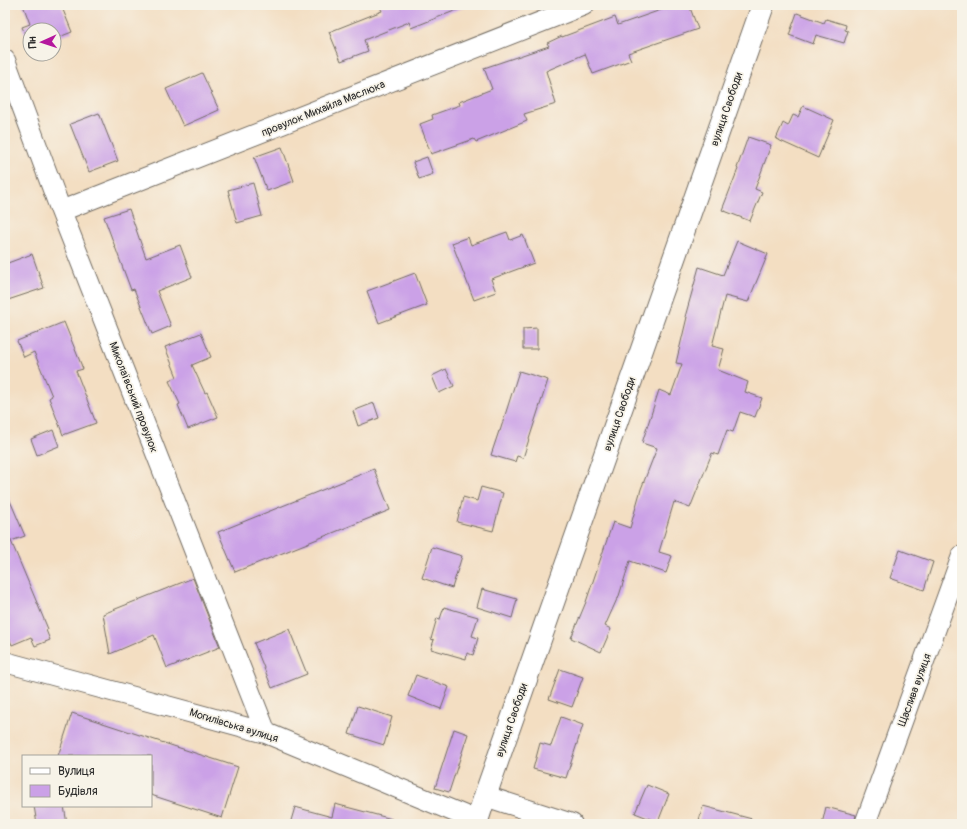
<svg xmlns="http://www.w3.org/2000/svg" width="967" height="829" font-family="Pangolin,sans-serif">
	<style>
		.building { fill: #cba1e7 }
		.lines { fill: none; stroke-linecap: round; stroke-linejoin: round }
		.minor-casing { stroke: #716a60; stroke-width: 22 }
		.tertiary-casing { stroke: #716a60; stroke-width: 24 }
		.minor { stroke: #fff; stroke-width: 20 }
		.tertiary { stroke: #fff; stroke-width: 22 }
		.labels { text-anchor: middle; stroke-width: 3.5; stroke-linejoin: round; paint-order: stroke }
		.street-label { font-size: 11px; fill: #2b2b2b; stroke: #f7f3e8 }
	</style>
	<rect width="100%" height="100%" fill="#f7f3e8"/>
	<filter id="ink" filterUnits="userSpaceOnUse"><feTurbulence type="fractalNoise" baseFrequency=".025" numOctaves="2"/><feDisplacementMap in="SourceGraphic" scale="8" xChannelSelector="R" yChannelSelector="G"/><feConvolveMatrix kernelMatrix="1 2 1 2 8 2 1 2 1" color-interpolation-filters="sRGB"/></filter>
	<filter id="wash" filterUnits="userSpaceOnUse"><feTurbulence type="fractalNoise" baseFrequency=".012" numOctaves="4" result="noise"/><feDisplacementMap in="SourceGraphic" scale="16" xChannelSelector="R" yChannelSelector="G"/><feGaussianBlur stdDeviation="0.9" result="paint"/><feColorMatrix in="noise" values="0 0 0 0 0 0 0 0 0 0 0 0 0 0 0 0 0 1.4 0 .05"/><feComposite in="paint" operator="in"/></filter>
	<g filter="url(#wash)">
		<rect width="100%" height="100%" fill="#f3dec2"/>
		<g id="blocks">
			<path class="building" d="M 23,5 L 61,5 L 72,32 L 54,39 L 54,30 L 30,30 L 30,45 L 22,27 L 30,24 Z
				M 379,5 L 467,5 L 467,6 L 411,28 L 409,22 L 364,40 L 368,51 L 341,61 L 329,32 L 382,11 Z
				M 675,5 L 689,5 L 698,29 L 628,53 L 631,60 L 593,74 L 585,54 L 546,71 L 556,104 L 524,114 L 527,121 L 476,142 L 474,139 L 431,154 L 420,124 L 433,119 L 432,115 L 460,105 L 459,102 L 492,89 L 484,68 L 549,46 L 547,43 L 562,36 L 562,37 L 615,17 L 618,25 Z
				M 797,13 L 824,23 L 826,19 L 846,25 L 845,30 L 848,31 L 844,43 L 816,35 L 813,44 L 789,35 Z
				M 202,73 L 219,110 L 183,126 L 166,89 Z
				M 803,106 L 834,120 L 818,158 L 776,139 L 783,123 L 788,126 L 793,115 L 798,117 Z
				M 99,113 L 118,161 L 89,172 L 70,124 Z
				M 748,137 L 771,145 L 755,189 L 762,192 L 750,221 L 722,210 L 738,169 L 737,168 Z
				M 282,147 L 294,181 L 267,191 L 254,157 Z
				M 427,157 L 433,174 L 419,179 L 413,162 Z
				M 253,183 L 262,216 L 237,223 L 228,190 Z
				M 129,209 L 146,258 L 180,245 L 192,277 L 157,291 L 171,326 L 152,334 L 134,289 L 131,290 L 104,217 Z
				M 507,232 L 510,240 L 523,235 L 534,263 L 491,279 L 496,292 L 474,300 L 452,243 L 468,237 L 471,245 Z
				M 737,241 L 768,254 L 748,302 L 725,296 L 712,346 L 724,349 L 718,370 L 748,382 L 745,392 L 762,398 L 755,417 L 740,412 L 733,432 L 727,430 L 718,455 L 712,453 L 690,508 L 674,502 L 659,552 L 672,556 L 666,573 L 630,561 L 618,599 L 617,599 L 605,626 L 611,629 L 601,652 L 571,638 L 586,602 L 613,522 L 630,528 L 641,489 L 657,448 L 642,443 L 659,390 L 671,395 L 682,364 L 676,363 L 687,317 L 685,317 L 699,267 L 723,275 Z
				M 32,254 L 44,288 L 5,301 L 5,264 Z
				M 415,273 L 427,305 L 379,323 L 367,291 Z
				M 64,322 L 83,369 L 76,371 L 96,423 L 63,435 L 49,398 L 52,396 L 34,352 L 24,357 L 17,341 Z
				M 537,328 L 537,349 L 523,349 L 523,329 Z
				M 201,333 L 211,357 L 192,365 L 205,393 L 207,392 L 218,417 L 188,429 L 178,405 L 180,404 L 169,381 L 177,377 L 165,347 Z
				M 446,369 L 454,386 L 439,393 L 432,376 Z
				M 519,371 L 548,380 L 523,458 L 517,456 L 515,462 L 491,455 L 499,431 L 500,431 Z
				M 374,403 L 379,418 L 358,426 L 353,411 Z
				M 53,430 L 59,446 L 37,455 L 31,439 Z
				M 374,469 L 390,510 L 235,572 L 218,532 Z
				M 481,487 L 503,493 L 493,531 L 457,522 L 463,497 L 477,501 Z
				M 5,489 L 25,536 L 11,541 L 48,629 L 46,630 L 50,640 L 35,646 L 31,637 L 12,645 L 5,628 Z
				M 432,547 L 462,556 L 452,588 L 422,578 Z
				M 900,550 L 933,562 L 924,590 L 890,578 Z
				M 193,578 L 220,647 L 167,668 L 154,635 L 110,654 L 103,614 Z
				M 482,589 L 517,599 L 512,618 L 477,607 Z
				M 444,607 L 478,617 L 472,636 L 478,638 L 473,655 L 467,653 L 466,659 L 431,649 L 434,640 L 431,639 L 437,618 L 440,619 Z
				M 289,629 L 307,674 L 272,688 L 254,643 Z
				M 560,669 L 583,677 L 572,707 L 549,699 Z
				M 416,675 L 449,687 L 441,709 L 408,696 Z
				M 358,706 L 392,717 L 384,745 L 349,734 Z
				M 72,713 L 238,767 L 222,818 L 151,795 L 151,756 L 58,756 Z
				M 561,717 L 583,725 L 566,778 L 533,769 L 540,743 L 551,746 Z
				M 454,729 L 468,734 L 449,792 L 435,788 Z
				M 647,785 L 669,794 L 658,822 L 635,813 Z
				M 335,804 L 392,819 L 391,824 L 290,824 L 295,807 L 332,817 Z
				M 34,806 L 64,806 L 67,824 L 37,824 Z
				M 703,806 L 752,819 L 751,824 L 698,824 Z
				M 826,807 L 856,815 L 854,824 L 822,824 Z"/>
		</g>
	</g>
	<g filter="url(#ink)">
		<use href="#blocks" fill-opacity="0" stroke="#716a60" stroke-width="1"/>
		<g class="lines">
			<defs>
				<path id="minor" d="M 5,60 L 61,211 L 266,733
					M 61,211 L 584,5
					M 5,662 L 266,733 L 477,821
					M 485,796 L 572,824
					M 865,824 L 962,556"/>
				<path id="tertiary" d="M 476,824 L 485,796 L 763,5"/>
			</defs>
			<use href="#minor" class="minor-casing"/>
			<use href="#tertiary" class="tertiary-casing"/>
			<use href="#minor" class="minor"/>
			<use href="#tertiary" class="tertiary"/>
		</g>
	</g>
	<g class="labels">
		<g class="street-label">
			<text transform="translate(323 108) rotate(-22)" y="4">провулок Михайла Маслюка</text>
			<text transform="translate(726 109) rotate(-71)" y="4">вулиця Свободи</text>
			<text transform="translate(134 397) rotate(69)" y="4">Миколаївський провулок</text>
			<text transform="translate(619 414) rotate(-71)" y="4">вулиця Свободи</text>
			<text transform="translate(914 690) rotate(-70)" y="4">Щаслива вулиця</text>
			<text transform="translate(511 720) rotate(-71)" y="4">вулиця Свободи</text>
			<text transform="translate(234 725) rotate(17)" y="4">Могилівська вулиця</text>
		</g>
	</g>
	<rect width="967" height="829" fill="none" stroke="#f7f3e8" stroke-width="20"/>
	<rect x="22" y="755" width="130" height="52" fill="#f7f3e8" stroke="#a5a39c"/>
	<rect x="30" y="768" width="20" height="6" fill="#ffffff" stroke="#a5a39c"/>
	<text x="58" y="775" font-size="12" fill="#2b2b2b">Вулиця</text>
	<rect x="30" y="785" width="20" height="12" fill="#cba1e7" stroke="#a5a39c"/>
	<text x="58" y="795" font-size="12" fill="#2b2b2b">Будівля</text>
	<g transform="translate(42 42) rotate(267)"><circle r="19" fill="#f7f3e8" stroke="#a5a39c"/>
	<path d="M0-3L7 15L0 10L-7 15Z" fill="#b5179e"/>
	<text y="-6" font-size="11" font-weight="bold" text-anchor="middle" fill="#2b2b2b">Пн</text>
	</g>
</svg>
